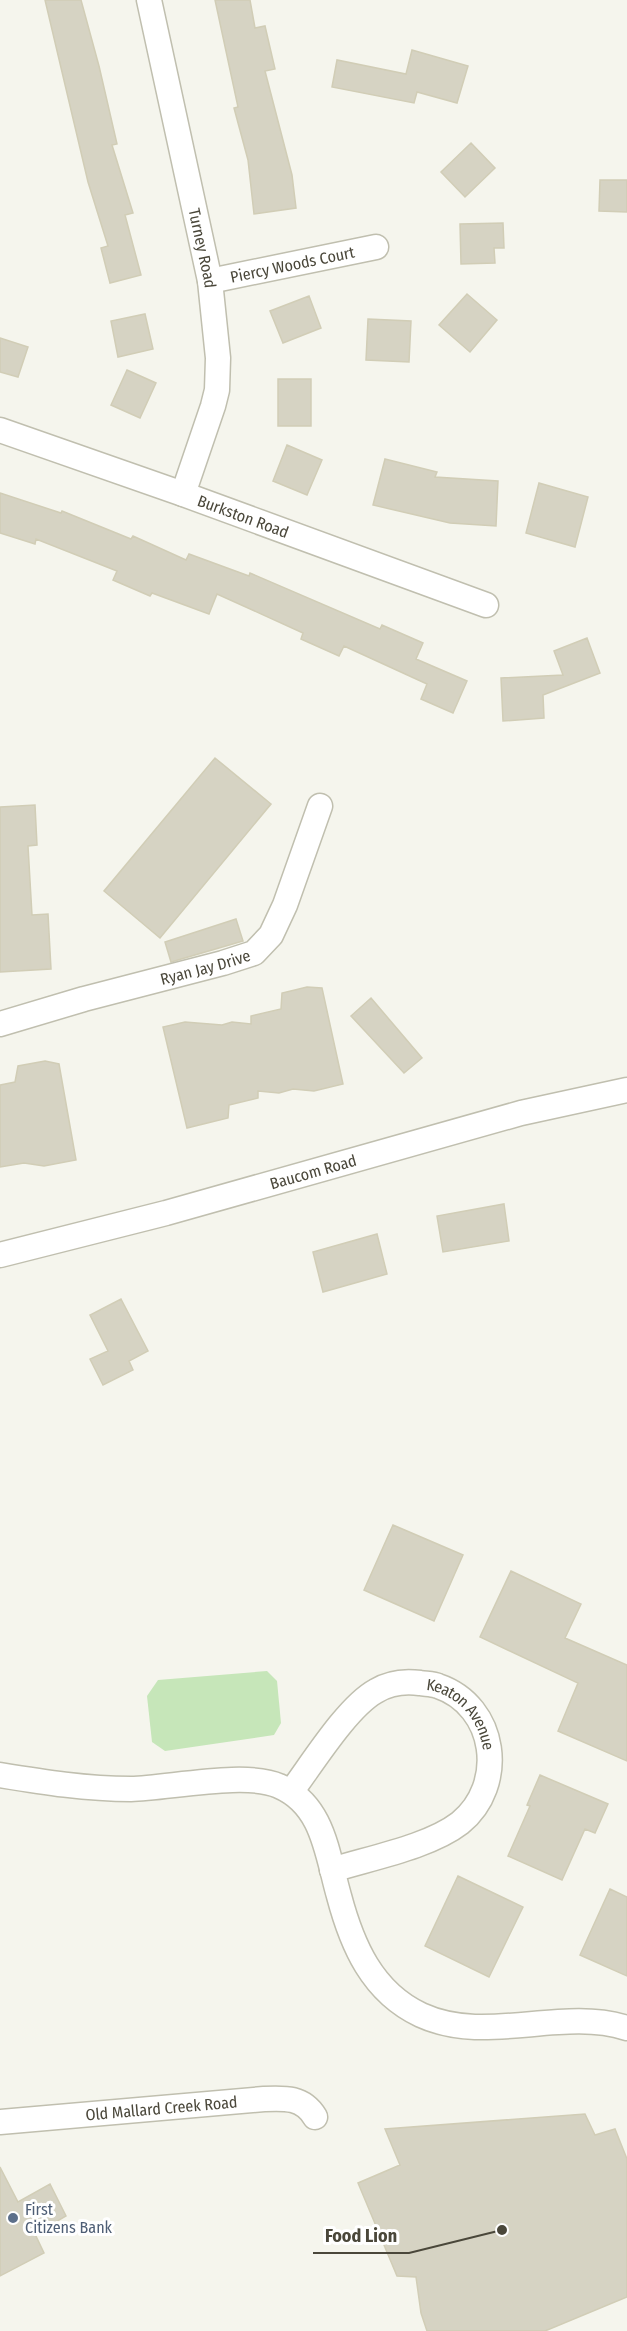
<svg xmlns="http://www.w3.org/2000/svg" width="627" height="2331" font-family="'Fira Sans Condensed',sans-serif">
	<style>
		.green { fill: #c6e6b9 }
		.building { fill: #d6d3c3; stroke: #d1cdb6; stroke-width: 1.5 }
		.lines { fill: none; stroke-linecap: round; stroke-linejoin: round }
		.minor-casing { stroke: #c0bfaf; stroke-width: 27 }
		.minor { stroke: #fff; stroke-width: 24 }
		.service-dot { fill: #5c6f8a; stroke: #fff; stroke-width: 2 }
		.labels { text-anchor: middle; stroke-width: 6; stroke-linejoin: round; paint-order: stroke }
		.street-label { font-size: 16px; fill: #4a473a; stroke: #fff }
		.service-label { font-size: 16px; fill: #4e5e75; stroke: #fff; text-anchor: start }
		.leader { fill: none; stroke: #4a473a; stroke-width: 2 }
		.callout-dot { fill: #4a473a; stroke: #fff; stroke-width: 2 }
		.callout-label { font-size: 18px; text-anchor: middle; font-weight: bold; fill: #4a473a; stroke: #fff; stroke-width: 6; stroke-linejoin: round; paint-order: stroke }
	</style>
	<rect width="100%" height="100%" fill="#f5f5ed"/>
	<path class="green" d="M 267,1671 L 277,1681 L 281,1723 L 274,1735 L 165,1751 L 152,1742 L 147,1696 L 158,1680 Z"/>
	<path class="building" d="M 45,0 L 81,0 L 99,66 L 117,144 L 112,145 L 133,213 L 125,215 L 141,275 L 110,283 L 101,248 L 108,246 L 88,182 Z
		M 215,0 L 250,0 L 255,28 L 265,26 L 275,69 L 265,71 L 292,175 L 296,208 L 254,214 L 248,160 L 234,108 L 238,107 Z
		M 412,50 L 468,66 L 457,103 L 417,92 L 414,103 L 332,87 L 337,60 L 406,74 Z
		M 471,143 L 495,168 L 465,197 L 441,172 Z
		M 600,180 L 627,180 L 627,212 L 599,211 Z
		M 503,223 L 504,248 L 494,248 L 495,263 L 461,264 L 460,224 Z
		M 467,294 L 497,320 L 470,352 L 439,325 Z
		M 309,296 L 321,328 L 283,343 L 270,311 Z
		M 145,314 L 153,349 L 118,357 L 111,321 Z
		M 368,319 L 411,321 L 409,362 L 366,360 Z
		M 0,338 L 28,347 L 18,377 L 0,372 Z
		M 127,370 L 156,383 L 140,418 L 111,405 Z
		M 278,379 L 311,379 L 311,426 L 278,426 Z
		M 287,445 L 322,460 L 307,495 L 273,481 Z
		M 385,459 L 437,472 L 435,477 L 498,481 L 496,526 L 450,523 L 373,505 Z
		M 539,483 L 588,497 L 575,547 L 526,533 Z
		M 0,493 L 61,513 L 62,511 L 131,539 L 133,536 L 186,560 L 189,554 L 249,576 L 250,573 L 380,629 L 382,625 L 423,643 L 416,659 L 467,681 L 453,713 L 421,699 L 427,684 L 344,646 L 339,656 L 301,639 L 303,633 L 217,594 L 209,614 L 152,593 L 150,596 L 113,580 L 117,571 L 36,539 L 35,544 L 0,533 Z
		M 587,638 L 600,673 L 543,695 L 544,718 L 503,721 L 501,678 L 563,675 L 554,651 Z
		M 215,758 L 271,804 L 160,938 L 104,891 Z
		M 35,805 L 37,845 L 28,846 L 32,915 L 48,914 L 51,969 L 0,972 L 0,807 Z
		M 236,919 L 243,941 L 171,962 L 165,942 Z
		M 307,987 L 322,988 L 343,1084 L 314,1091 L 293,1089 L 279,1093 L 258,1091 L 258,1098 L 229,1105 L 228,1118 L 187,1128 L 163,1027 L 185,1022 L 222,1025 L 232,1022 L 251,1024 L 251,1016 L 281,1009 L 282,993 Z
		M 371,998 L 422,1058 L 404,1073 L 351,1016 Z
		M 45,1061 L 59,1064 L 76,1160 L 44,1166 L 24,1163 L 0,1167 L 0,1085 L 15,1082 L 18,1066 Z
		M 504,1204 L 509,1241 L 443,1252 L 437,1216 Z
		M 377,1234 L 387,1274 L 323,1292 L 313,1252 Z
		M 121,1299 L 148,1351 L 129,1361 L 133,1370 L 103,1385 L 90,1359 L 108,1351 L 90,1315 Z
		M 393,1525 L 463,1555 L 434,1621 L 364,1590 Z
		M 511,1571 L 581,1604 L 565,1638 L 627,1665 L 627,1761 L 558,1731 L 578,1683 L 480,1637 Z
		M 540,1775 L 608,1804 L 595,1833 L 585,1829 L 562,1880 L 508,1856 L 530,1806 L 527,1805 Z
		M 458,1876 L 523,1907 L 489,1977 L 425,1946 Z
		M 610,1889 L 627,1897 L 627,1976 L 580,1955 Z
		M 585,2114 L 595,2135 L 615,2129 L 627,2159 L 627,2297 L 545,2331 L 427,2331 L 421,2313 L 416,2277 L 397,2276 L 358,2183 L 400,2165 L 385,2129 Z
		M 0,2167 L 18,2202 L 50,2184 L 66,2216 L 35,2234 L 44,2253 L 0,2276 Z"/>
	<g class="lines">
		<defs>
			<g id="minor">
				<path id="s1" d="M 149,0 L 210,281 L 218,358 L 217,390 L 213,406 L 183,494"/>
				<path id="s2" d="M 210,281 L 376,247"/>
				<path id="s3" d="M 0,430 L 183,494 L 486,605"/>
				<path id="s4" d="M 0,1024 L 84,999 L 223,963 L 254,953 L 271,935 L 285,905 L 320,806"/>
				<path id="s5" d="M 0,1255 L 166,1213 L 521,1113 L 627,1090"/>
				<path d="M 0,1775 C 43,1782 86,1789 131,1789 C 169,1788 247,1771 279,1786 C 324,1805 327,1855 339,1896 C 352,1945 372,1992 421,2015 C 486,2045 560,2007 627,2028"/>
				<path id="s6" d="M 291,1792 C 312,1764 347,1707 376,1691 C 389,1683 405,1681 420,1683 C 426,1684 433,1684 438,1686 C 497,1706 507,1785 460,1823 C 429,1847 370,1858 332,1870"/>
				<path id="s7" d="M 0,2122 L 264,2099 C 285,2098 303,2097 315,2117"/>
			</g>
		</defs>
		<use href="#minor" class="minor-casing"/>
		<use href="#minor" class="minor"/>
	</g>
	<circle class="service-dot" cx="13" cy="2218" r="6"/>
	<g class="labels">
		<g class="street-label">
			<text dy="6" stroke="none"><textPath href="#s1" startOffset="254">Turney Road</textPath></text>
			<text dy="6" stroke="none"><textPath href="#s2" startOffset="84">Piercy Woods Court</textPath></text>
			<text dy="6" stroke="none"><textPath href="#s3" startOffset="258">Burkston Road</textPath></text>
			<text dy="6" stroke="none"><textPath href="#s4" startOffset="213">Ryan Jay Drive</textPath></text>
			<text dy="6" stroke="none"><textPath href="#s5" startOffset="324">Baucom Road</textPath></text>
			<text dy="6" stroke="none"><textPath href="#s6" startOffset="234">Keaton Avenue</textPath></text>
			<text dy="6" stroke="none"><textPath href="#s7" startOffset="162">Old Mallard Creek Road</textPath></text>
		</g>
		<g class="service-label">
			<text x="25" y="2215">First<tspan x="25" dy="18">Citizens Bank</tspan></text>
		</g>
	</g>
	<path class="leader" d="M502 2230L409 2253H313"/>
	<circle class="callout-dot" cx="502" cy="2230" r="6"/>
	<g class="callout-label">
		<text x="361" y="2242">Food Lion</text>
	</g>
</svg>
